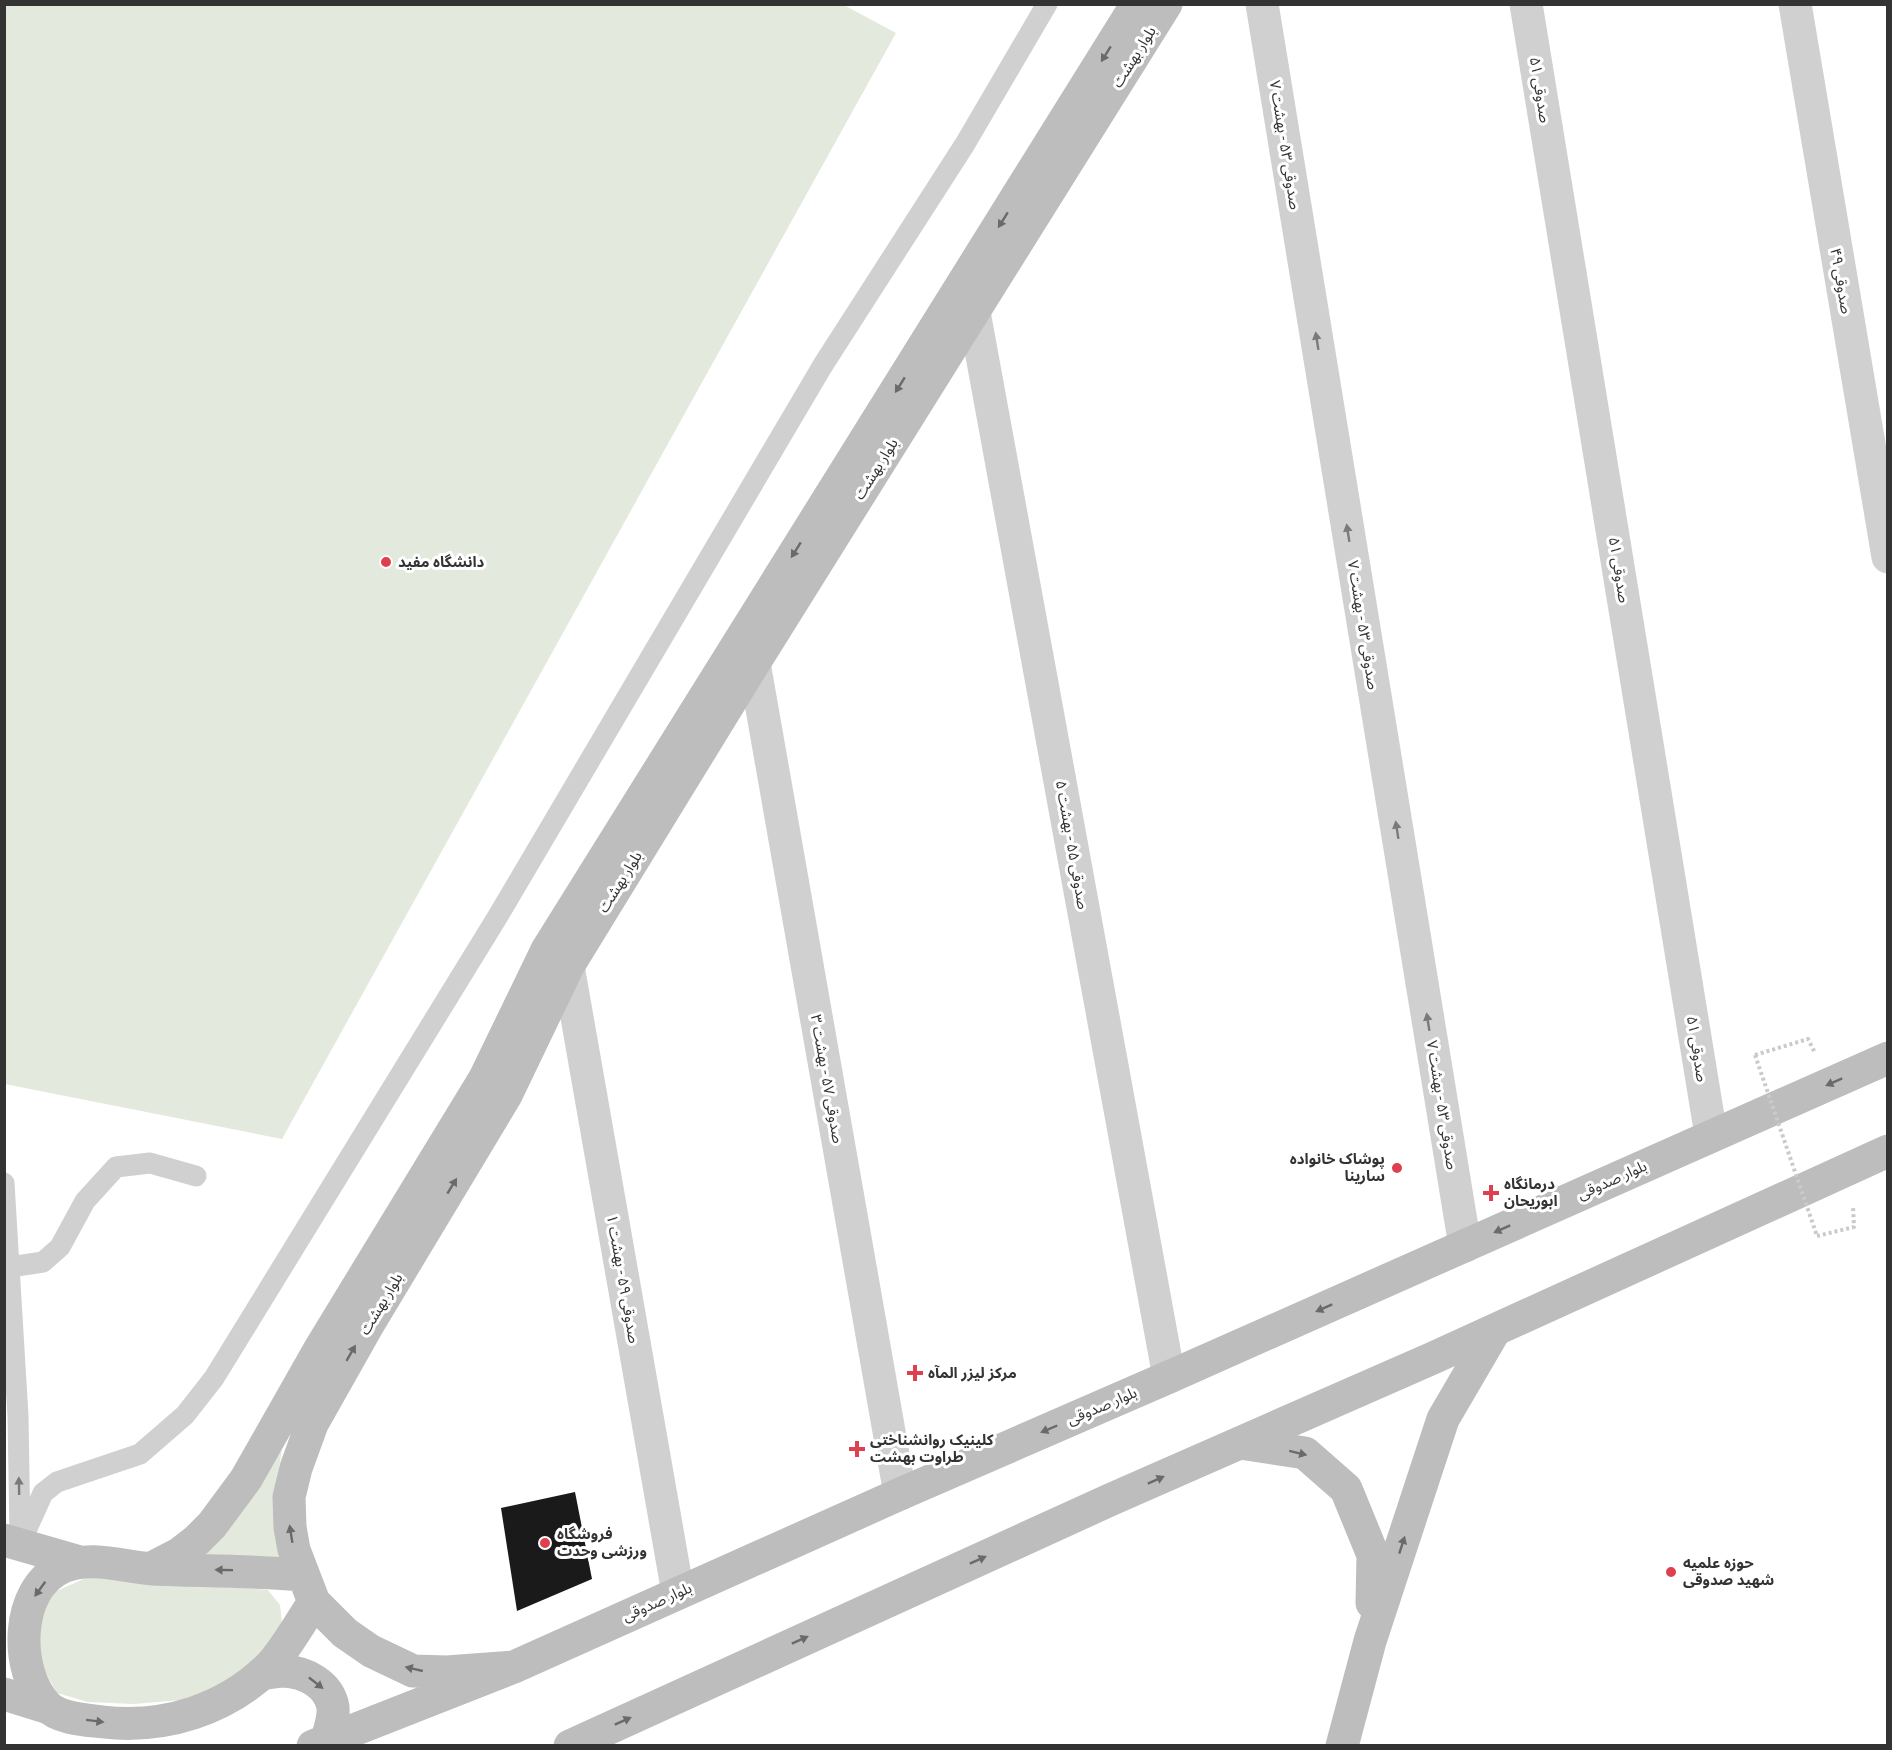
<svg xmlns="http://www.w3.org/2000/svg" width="1892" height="1750" font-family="Ubuntu,'Noto Sans Arabic',sans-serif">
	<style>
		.green { fill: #e3e9dc }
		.building { fill: #1a1a1a }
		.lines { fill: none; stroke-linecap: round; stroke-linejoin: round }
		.path { stroke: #cacaca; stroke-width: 4; stroke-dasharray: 3 3; stroke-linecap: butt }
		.lane { stroke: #d0d0d0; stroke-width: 21 }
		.street { stroke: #d0d0d0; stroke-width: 33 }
		.secondary { stroke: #bdbdbd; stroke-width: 33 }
		.path-bridge { stroke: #cacaca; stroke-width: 4; stroke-dasharray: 3 3; stroke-linecap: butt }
		.oneway { fill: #6a6a6a }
		.oneway2 { fill: #7a7a7a }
		.poi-dot { fill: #df4050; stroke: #fff; stroke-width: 2 }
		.labels { text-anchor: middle; stroke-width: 6; stroke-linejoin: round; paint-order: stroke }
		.street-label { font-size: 15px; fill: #333; stroke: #fff }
		.poi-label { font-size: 15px; font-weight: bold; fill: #333; stroke: #fff; text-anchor: start }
	</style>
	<rect width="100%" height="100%" fill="#fff"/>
	<path class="green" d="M 842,4 L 896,33 L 282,1139 L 5,1084 L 5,5 Z
		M 282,1450 L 273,1503 L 279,1563 L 192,1556 L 235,1518 Z
		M 95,1574 L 268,1590 L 280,1605 L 282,1623 L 269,1646 L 247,1668 L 215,1688 L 181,1700 L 134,1704 L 88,1702 L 57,1693 L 41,1665 L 36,1627 L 50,1594 Z"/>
	<path class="building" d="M 575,1492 L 592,1579 L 517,1611 L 501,1508 Z"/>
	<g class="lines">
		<path class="path" d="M 1755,1055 L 1808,1039 L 1815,1053
			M 1817,1236 L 1854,1227 L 1853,1206"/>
		<path class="lane" d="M 4,1183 L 18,1416 L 20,1536
			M 10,1267 L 43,1262 L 60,1247 L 85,1201 L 116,1167 L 150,1163 L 196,1176
			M 20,1544 L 43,1493 L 57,1482 L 140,1454 L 185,1415 L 214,1378 L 498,916 L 823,365 L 965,144 L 1047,4"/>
		<path class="street" d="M 1262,4 L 1465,1246
			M 1526,4 L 1711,1135
			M 1795,4 L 1888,557
			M 974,312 L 1169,1377
			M 754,663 L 900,1494
			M 568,966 L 678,1593"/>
		<path class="secondary" d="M 1240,1443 L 1305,1453 L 1346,1489 L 1373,1555 L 1372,1603
			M 4,1540 L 80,1562
			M 152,1568 L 179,1554 L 197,1540 L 212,1525 L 246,1479 L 321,1347 L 485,1078 L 547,950 L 1137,4
			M 303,1575 C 253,1571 203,1571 153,1569 C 125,1567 90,1555 63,1567 C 14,1588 14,1672 47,1706 C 59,1719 87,1720 103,1722 C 164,1729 226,1710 270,1666 C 285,1650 301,1621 314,1602
			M 514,1667 L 447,1672 L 413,1671 L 371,1651 L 345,1633 L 314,1602 L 294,1550 L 290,1527 L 289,1497 L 296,1468 L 312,1424 L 369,1323 L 506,1095 L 568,966 L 754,663 L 1166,4
			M 261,1674 C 268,1673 277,1671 284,1671 C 305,1672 329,1684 333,1707 C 334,1718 330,1729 327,1739
			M 4,1694 L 49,1708
			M 313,1746 L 514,1667 L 900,1494 L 1169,1377 L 1888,1058
			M 570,1746 L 1112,1499 L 1433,1358 L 1888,1151
			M 1342,1746 L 1370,1641 L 1443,1419 L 1495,1330"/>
		<path class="path-bridge" d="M 1755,1055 L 1817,1236"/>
	</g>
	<defs><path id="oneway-solid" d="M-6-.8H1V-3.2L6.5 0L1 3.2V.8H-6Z" transform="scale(1.5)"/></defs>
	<g class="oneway">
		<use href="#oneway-solid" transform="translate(1106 54) rotate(122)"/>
		<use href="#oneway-solid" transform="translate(1003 220) rotate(122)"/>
		<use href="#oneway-solid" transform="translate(900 385) rotate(122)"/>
		<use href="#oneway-solid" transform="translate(796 550) rotate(122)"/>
		<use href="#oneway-solid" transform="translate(1834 1082) rotate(156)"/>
		<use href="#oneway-solid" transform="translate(452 1186) rotate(-59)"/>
		<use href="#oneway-solid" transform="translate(1502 1229) rotate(156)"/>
		<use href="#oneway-solid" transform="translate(1324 1308) rotate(156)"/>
		<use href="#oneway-solid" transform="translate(351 1353) rotate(-60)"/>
		<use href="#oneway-solid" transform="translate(1049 1429) rotate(157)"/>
		<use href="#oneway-solid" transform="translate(1298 1453) rotate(14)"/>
		<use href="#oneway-solid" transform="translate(1156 1480) rotate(-24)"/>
		<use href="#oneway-solid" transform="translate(291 1534) rotate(-99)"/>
		<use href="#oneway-solid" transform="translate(1402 1545) rotate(-72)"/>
		<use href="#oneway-solid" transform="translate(978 1560) rotate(-24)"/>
		<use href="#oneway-solid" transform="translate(224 1570) rotate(-179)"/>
		<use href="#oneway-solid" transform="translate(40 1589) rotate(126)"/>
		<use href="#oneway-solid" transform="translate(800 1640) rotate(-24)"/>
		<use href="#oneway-solid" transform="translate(414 1669) rotate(-167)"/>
		<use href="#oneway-solid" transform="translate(316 1683) rotate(38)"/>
		<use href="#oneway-solid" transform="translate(95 1721) rotate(7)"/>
		<use href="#oneway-solid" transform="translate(623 1721) rotate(-24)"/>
	</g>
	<g class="oneway2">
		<use href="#oneway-solid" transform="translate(1317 341) rotate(-99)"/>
		<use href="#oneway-solid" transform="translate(1348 533) rotate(-99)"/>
		<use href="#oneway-solid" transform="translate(1397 830) rotate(-99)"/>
		<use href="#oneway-solid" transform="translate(1428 1022) rotate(-99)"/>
		<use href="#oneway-solid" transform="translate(19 1486) rotate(-91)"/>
	</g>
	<g class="poi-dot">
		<circle cx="386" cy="562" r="6"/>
		<circle cx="1397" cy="1168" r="6"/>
		<path d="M1488 1184h6v6h6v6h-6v6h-6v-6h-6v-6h6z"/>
		<path d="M912 1364h6v6h6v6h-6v6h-6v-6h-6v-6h6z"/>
		<path d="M854 1440h6v6h6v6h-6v6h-6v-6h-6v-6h6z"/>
		<circle cx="545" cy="1543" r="6"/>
		<circle cx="1671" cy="1572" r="6"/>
	</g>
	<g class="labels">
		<g class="street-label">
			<text transform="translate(1134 57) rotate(-58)" y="5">بلوار بهشت</text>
			<text transform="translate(1540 90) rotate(81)" y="5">صدوقی ۵۱</text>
			<text transform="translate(1285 145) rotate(81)" y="5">صدوقی ۵۳ - بهشت ۷</text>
			<text transform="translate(1841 281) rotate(80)" y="5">صدوقی ۴۹</text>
			<text transform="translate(876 469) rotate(-58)" y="5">بلوار بهشت</text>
			<text transform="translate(1619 570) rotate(81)" y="5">صدوقی ۵۱</text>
			<text transform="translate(1363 625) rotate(81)" y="5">صدوقی ۵۳ - بهشت ۷</text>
			<text transform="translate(1072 845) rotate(80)" y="5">صدوقی ۵۵ - بهشت ۵</text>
			<text transform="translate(620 882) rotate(-58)" y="5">بلوار بهشت</text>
			<text transform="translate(1697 1049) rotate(81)" y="5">صدوقی ۵۱</text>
			<text transform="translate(827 1079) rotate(80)" y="5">صدوقی ۵۷ - بهشت ۳</text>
			<text transform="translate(1442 1105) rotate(81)" y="5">صدوقی ۵۳ - بهشت ۷</text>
			<text transform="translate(1612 1180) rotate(-24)" y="5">بلوار صدوقی</text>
			<text transform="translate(623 1279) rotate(80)" y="5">صدوقی ۵۹ - بهشت ۱</text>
			<text transform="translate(381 1304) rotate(-59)" y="5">بلوار بهشت</text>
			<text transform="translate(1102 1406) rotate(-23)" y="5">بلوار صدوقی</text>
			<text transform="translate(657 1602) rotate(-24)" y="5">بلوار صدوقی</text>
		</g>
		<g class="poi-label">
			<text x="398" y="567">دانشگاه مفید</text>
			<text x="1385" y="1164" text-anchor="end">پوشاک خانواده<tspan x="1385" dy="17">سارینا</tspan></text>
			<text x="1504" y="1189">درمانگاه<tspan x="1504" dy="17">ابوریحان</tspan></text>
			<text x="928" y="1378">مرکز لیزر المآه</text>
			<text x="870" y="1445">کلینیک روانشناختی<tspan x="870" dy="17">طراوت بهشت</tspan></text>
			<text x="557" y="1539">فروشگاه<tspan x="557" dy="17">ورزشی وحدت</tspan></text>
			<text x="1683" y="1568">حوزه علمیه<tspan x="1683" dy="17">شهید صدوقی</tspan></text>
		</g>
	</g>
	<rect width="1892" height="1750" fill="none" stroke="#333333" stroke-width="12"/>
</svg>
